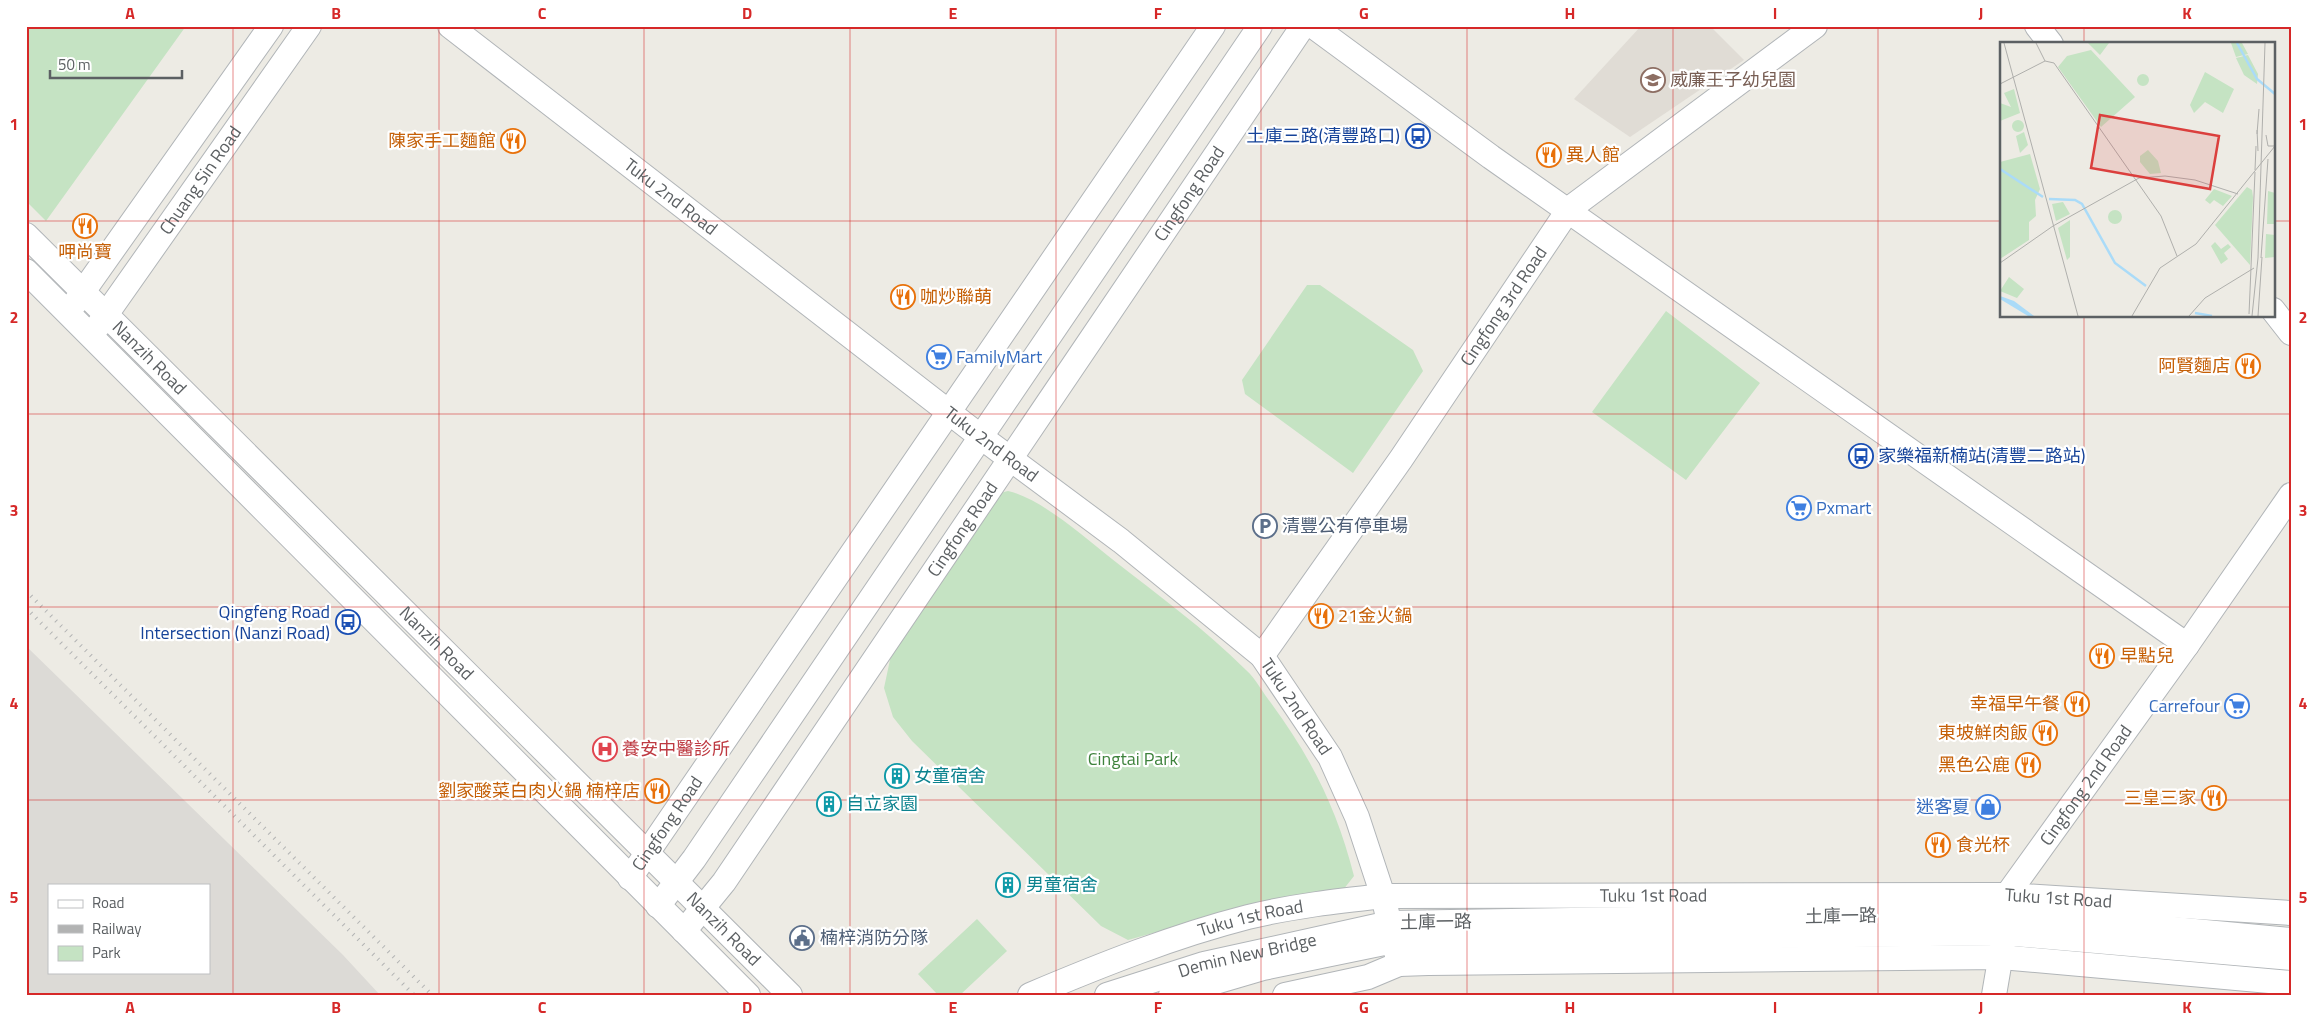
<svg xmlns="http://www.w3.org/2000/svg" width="2317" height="1021" font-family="'Titillium Web','Noto Sans TC',sans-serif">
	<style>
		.industrial { fill: #dcdad6; fill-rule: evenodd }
		.education { fill: #e0dcd5 }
		.green { fill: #c5e3c3 }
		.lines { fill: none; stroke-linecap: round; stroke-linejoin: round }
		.minor-casing { stroke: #b1b5b8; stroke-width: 26 }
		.minor { stroke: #fff; stroke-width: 24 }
		.rail { stroke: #b2b3b3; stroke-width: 4; stroke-dasharray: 1 6; stroke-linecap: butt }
		.grid { fill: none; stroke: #d62828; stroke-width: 1; stroke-opacity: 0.55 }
		.labels { text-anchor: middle; stroke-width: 4.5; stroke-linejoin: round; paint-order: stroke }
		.education-label { font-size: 18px; fill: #785e54; stroke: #fff; text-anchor: start }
		.transit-label { font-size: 18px; fill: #164399; stroke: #fff; text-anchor: end }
		.food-label { font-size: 18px; fill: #c56008; stroke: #fff; text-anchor: end }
		.street-label { font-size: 18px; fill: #5c6063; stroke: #fff }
		.shop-label { font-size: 18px; fill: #366cbe; stroke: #fff; text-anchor: start }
		.service-label { font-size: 18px; fill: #4e5e75; stroke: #fff; text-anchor: start }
		.health-label { font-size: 18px; fill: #be3a42; stroke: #fff; text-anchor: start }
		.park-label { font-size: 18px; fill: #3e823c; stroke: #fff }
		.culture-label { font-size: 18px; fill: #0d838f; stroke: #fff; text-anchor: start }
		.inset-river { fill: none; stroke: #aadbf8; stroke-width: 2.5 }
		.inset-road { fill: none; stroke: #afafac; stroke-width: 1 }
		.view { fill: #db3f3d; fill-opacity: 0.15; stroke: #db3f3d; stroke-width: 2.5 }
		.inset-edge { fill: none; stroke: #5c6063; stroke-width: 2.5 }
		.neatline { fill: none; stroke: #d62828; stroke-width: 2 }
		.grid-label { font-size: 16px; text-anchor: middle; font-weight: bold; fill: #d62828 }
	</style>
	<rect width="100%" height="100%" fill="#edebe4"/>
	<path class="industrial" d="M 26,646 L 343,955 L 380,995 L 26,995 ZM 49,885 L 209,885 L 209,972 L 49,972 Z"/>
	<path class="education" d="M 1641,26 L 1710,26 L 1744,60 L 1630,137 L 1574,99 Z"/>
	<path class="green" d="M 26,26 L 186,26 L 46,221 L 26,201 Z
		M 1307,285 L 1320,285 L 1413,350 L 1423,371 L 1353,473 L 1245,394 L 1242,380 Z
		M 1666,311 L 1760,383 L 1686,480 L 1592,412 Z
		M 1008,491 C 1042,499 1084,537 1112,559 C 1158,595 1205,629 1246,670 C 1256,679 1263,693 1271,703 C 1312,759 1337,809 1354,876 L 1343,890 L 1171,928 L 1128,940 L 1101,926 L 912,741 L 893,717 L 884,688 L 894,641 L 996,494 Z
		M 977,919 L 1007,951 L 960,995 L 938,995 L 918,974 Z"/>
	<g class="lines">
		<defs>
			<g id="minor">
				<path id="s1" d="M 450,26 L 981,437 L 1121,541 L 1262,656 L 1330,757 L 1357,817 L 1383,896 L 1399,964"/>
				<path d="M 1313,26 L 1491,157 L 2187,645"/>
				<path d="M 2037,26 L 2051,44"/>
				<path id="s2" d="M 26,235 L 790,995"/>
				<path d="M 26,271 L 748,995"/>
				<path d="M 75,303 L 271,26"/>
				<path d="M 2273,310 L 2291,333"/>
				<path id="s3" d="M 98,326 L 309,26"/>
				<path id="s4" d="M 1262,656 L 1401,459 L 1569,209 L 1815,26"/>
				<path id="s5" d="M 630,878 L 1213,26"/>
				<path d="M 658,906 L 694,859 L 1260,26"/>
				<path id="s6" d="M 2006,906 L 2007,895 L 2187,645 L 2291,495"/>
				<path id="s7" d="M 684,931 L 724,882 L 1303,26"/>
				<path id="s8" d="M 1030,995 C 1101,965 1174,936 1248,917 C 1293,906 1338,901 1383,896 L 2007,895 L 2291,913"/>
				<path id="s9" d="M 1107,995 L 1204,964 L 1390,923 L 2005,913 L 2291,940"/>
				<path d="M 1171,995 L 1263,968 L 1394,941 L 2004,933 L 2291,958"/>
				<path d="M 1285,995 L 1368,977 L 1399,964 L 1428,963 L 2001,957 L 2291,983"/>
				<path d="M 1994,995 L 2003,942"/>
			</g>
		</defs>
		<use href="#minor" class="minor-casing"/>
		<use href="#minor" class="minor"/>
		<path class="rail" d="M 26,591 L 432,995
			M 26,608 L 414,995"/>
	</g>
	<path class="grid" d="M 233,26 L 233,995M 439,26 L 439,995M 644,26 L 644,995M 850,26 L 850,995M 1056,26 L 1056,995M 1261,26 L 1261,995M 1467,26 L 1467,995M 1673,26 L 1673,995M 1878,26 L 1878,995M 2084,26 L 2084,44M 26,221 L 2001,221M 2273,221 L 2291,221M 2084,316 L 2084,995M 26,414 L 2291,414M 26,607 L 2291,607M 26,800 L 2291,800"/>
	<defs>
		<symbol id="school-ring" viewBox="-11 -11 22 22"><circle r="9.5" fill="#fff" stroke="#8d6e63" stroke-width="1.5"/><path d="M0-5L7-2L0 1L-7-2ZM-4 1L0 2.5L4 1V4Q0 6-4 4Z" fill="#8d6e63"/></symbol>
		<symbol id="bus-ring" viewBox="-11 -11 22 22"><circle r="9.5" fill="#fff" stroke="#1a4fb4" stroke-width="1.5"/><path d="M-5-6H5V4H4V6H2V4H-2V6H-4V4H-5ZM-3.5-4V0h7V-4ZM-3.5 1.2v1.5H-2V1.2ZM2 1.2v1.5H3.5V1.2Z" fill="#1a4fb4"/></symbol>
		<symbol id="restaurant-ring" viewBox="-11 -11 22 22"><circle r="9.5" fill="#fff" stroke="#e8710a" stroke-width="1.5"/><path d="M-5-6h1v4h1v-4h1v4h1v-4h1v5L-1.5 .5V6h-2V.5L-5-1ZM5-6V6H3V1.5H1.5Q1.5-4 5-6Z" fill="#e8710a"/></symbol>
		<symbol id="supermarket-ring" viewBox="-11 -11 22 22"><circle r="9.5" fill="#fff" stroke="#3f7fe0" stroke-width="1.5"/><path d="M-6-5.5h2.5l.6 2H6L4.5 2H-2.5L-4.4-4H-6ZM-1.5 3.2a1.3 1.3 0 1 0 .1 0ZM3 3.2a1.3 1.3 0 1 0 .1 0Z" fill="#3f7fe0"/></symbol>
		<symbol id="parking-ring" viewBox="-11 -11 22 22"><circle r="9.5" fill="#fff" stroke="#5c6f8a" stroke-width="1.5"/><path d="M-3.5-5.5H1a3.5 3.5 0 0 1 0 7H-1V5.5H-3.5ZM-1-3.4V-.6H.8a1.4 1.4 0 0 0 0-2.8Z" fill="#5c6f8a"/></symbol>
		<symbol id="hospital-ring" viewBox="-11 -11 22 22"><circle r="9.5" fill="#fff" stroke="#e0444e" stroke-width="1.5"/><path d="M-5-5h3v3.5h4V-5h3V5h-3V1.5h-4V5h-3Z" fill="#e0444e"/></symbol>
		<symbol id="building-ring" viewBox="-11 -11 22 22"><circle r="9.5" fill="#fff" stroke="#0f9aa8" stroke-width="1.5"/><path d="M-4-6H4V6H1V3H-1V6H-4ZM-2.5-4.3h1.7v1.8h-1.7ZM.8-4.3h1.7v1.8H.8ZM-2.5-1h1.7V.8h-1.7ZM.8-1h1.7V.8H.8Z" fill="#0f9aa8"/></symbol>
		<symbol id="shop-ring" viewBox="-11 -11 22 22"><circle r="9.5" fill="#fff" stroke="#3f7fe0" stroke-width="1.5"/><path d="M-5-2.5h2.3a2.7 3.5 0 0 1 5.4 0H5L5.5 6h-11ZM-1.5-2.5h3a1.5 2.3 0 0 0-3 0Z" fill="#3f7fe0"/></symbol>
		<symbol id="civic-ring" viewBox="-11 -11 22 22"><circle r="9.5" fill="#fff" stroke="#5c6f8a" stroke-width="1.5"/><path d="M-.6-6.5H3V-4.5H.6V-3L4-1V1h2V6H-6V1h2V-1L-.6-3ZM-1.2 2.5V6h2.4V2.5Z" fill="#5c6f8a"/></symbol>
	</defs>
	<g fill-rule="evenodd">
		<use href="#school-ring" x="1639" y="66" width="28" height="28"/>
		<use href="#bus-ring" x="1404" y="122" width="28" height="28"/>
		<use href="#restaurant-ring" x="499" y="127" width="28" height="28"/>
		<use href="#restaurant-ring" x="1535" y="141" width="28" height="28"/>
		<use href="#restaurant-ring" x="71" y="212" width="28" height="28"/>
		<use href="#restaurant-ring" x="889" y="283" width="28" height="28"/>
		<use href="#supermarket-ring" x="925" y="343" width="28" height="28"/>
		<use href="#restaurant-ring" x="2234" y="352" width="28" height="28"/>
		<use href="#bus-ring" x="1847" y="442" width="28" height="28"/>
		<use href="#supermarket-ring" x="1785" y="494" width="28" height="28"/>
		<use href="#parking-ring" x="1251" y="512" width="28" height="28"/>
		<use href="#restaurant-ring" x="1307" y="602" width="28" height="28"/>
		<use href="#bus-ring" x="334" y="608" width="28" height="28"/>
		<use href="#restaurant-ring" x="2088" y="642" width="28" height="28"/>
		<use href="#restaurant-ring" x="2063" y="690" width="28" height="28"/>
		<use href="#supermarket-ring" x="2223" y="692" width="28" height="28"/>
		<use href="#restaurant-ring" x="2031" y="719" width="28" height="28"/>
		<use href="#hospital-ring" x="591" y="735" width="28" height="28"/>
		<use href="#restaurant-ring" x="2014" y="751" width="28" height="28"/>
		<use href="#building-ring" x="883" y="762" width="28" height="28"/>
		<use href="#restaurant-ring" x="643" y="777" width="28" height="28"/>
		<use href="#restaurant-ring" x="2200" y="784" width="28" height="28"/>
		<use href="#building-ring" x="815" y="790" width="28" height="28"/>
		<use href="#shop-ring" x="1974" y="793" width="28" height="28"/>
		<use href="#restaurant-ring" x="1924" y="831" width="28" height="28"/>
		<use href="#building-ring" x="994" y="871" width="28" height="28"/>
		<use href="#civic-ring" x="788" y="924" width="28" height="28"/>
	</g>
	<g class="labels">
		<g class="education-label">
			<text x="1670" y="86">威廉王子幼兒園</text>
		</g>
		<g class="transit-label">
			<text x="1400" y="142">土庫三路(清豐路口)</text>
			<text x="1878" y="462" text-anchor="start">家樂福新楠站(清豐二路站)</text>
			<text x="330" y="618">Qingfeng Road<tspan x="330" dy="21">Intersection (Nanzi Road)</tspan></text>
		</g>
		<g class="food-label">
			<text x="496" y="147">陳家手工麵館</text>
			<text x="1566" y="161" text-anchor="start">異人館</text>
			<text x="85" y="258" text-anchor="middle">呷尚寶</text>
			<text x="920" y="303" text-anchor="start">咖炒聯萌</text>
			<text x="2230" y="372">阿賢麵店</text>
			<text x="1338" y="622" text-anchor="start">21金火鍋</text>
			<text x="2120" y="662" text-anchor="start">早點兒</text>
			<text x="2060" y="710">幸福早午餐</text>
			<text x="2028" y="739">東坡鮮肉飯</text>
			<text x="2010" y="771">黑色公鹿</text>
			<text x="640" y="797">劉家酸菜白肉火鍋 楠梓店</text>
			<text x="2196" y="804">三皇三家</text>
			<text x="1956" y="851" text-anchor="start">食光杯</text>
		</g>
		<g class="street-label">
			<text dy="6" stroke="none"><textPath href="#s3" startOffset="178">Chuang Sin Road</textPath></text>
			<text dy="6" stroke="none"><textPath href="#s7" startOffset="894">Cingfong Road</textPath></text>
			<text dy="6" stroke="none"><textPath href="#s1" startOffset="279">Tuku 2nd Road</textPath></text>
			<text dy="6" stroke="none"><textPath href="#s4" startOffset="425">Cingfong 3rd Road</textPath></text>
			<text dy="6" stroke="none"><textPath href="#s2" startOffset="174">Nanzih Road</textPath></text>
			<text dy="6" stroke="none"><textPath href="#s1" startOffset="684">Tuku 2nd Road</textPath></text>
			<text dy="6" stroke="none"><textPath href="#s7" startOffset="489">Cingfong Road</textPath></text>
			<text dy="6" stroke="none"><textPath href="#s2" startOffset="579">Nanzih Road</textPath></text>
			<text dy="6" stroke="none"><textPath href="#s1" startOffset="1089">Tuku 2nd Road</textPath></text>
			<text dy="6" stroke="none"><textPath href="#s6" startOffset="146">Cingfong 2nd Road</textPath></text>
			<text dy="6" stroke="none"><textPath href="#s5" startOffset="66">Cingfong Road</textPath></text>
			<text dy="6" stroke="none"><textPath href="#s8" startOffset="639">Tuku 1st Road</textPath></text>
			<text dy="6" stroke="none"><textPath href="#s8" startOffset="1044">Tuku 1st Road</textPath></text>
			<text transform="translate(1841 916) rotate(-1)" y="6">土庫一路</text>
			<text dy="6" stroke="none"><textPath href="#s8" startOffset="234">Tuku 1st Road</textPath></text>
			<text transform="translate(1436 922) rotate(-1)" y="6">土庫一路</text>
			<text dy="6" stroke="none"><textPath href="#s2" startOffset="984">Nanzih Road</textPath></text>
			<text dy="6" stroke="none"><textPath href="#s9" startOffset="146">Demin New Bridge</textPath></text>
		</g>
		<g class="shop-label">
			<text x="956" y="363">FamilyMart</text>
			<text x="1816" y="514">Pxmart</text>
			<text x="2220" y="712" text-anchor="end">Carrefour</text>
			<text x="1970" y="813" text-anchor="end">迷客夏</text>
		</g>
		<g class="service-label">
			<text x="1282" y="532">清豐公有停車場</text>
			<text x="820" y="944">楠梓消防分隊</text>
		</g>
		<g class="health-label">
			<text x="622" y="755">養安中醫診所</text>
		</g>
		<g class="park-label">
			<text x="1133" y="765">Cingtai Park</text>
		</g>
		<g class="culture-label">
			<text x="914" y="782">女童宿舍</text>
			<text x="846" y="810">自立家園</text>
			<text x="1026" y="891">男童宿舍</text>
		</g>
	</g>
	<g transform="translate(2000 42)">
		<rect width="275" height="275" fill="#edebe4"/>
		<path d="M 88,1 L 109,1 L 100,13 ZM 231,1 L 242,1 L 248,12 L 236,15 ZM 91,8 L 135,55 L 101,85 L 58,25 L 67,14 ZM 248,13 L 258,32 L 257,42 L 244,33 L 236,16 ZM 205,30 L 234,47 L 223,71 L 205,60 L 194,71 L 190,63 ZM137 38a6 6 0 1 1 12 0a6 6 0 1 1-12 0ZM 14,47 L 20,71 L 0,79 L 0,61 L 11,65 L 4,51 ZM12 84a6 6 0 1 1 12 0a6 6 0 1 1-12 0ZM 24,90 L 28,103 L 20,111 L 16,94 ZM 148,108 L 158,119 L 161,131 L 150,132 L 140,120 L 140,114 ZM 30,112 L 40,147 L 35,158 L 36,174 L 29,180 L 29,198 L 0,217 L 0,120 ZM 247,145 L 252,148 L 253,155 L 250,223 L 215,183 ZM 214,147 L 232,154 L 223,164 L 214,158 L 210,162 L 205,158 ZM 268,149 L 275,151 L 275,182 L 267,182 ZM 63,160 L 70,172 L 56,179 L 52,162 ZM108 175a7 7 0 1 1 14 0a7 7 0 1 1-14 0ZM 70,178 L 70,215 L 67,218 L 58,186 ZM 266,192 L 275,193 L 275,215 L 265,216 ZM 215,200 L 221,207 L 228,202 L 231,205 L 224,211 L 228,217 L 221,222 L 211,204 ZM 9,235 L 24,247 L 17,256 L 0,249 Z" fill="#c5e3c3"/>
		<path d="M 0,254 L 14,259 L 34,274 L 28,274 L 0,257 Z" fill="#aadbf8"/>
		<path class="inset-river" d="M 237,1 L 257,37 L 275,52M 0,127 L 43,155M 49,157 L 75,158 L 82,162 L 115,221 L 146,244M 195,271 L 212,274"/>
		<path class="inset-road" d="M 4,1 L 78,274M 36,1 L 45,19M 45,19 L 54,21 L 161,174 L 177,214M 0,42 L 45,19M 257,88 L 258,109M 257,92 L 259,67M 266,93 L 268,104 L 275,104M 255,128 L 256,104M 261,216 L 268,117M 0,221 L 53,184 L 139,136 L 165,134 L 195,138 L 238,152M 250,249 L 255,130M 249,272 L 250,249M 132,274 L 160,226 L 196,202 L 275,104M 189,274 L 205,256 L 254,226M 252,274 L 258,216 L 265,1M 258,274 L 262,215"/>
		<path class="view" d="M 100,73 L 219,94 L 210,147 L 91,126 Z"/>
		<rect width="275" height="275" class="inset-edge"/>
	</g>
	<rect width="2317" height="1021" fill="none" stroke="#ffffff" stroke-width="55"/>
	<rect x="48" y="884" width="162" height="90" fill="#ffffff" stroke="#bebfc1"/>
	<rect x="58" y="900" width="25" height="8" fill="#ffffff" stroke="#bebfc1"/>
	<text x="92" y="908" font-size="15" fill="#5c6063">Road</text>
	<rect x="58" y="925" width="25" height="8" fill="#b2b3b3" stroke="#bebfc1"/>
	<text x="92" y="934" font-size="15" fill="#5c6063">Railway</text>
	<rect x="58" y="946" width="25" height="15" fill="#c5e3c3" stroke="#bebfc1"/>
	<text x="92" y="958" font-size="15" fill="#5c6063">Park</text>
	<path d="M50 70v8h132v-8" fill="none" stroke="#5c6063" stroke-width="2.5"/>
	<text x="58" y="70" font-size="15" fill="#5c6063" stroke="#ffffff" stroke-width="4" paint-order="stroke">50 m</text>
	<rect x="28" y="28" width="2262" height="966" class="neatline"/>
	<g class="grid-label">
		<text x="130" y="19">A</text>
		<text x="336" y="19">B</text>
		<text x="542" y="19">C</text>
		<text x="747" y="19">D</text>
		<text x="953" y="19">E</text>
		<text x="1158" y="19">F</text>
		<text x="1364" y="19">G</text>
		<text x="1570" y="19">H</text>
		<text x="1775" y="19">I</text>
		<text x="1981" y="19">J</text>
		<text x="2187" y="19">K</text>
		<text x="14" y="130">1</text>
		<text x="2303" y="130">1</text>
		<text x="14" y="323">2</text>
		<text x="2303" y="323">2</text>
		<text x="14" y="516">3</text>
		<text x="2303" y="516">3</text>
		<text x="14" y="709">4</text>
		<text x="2303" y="709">4</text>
		<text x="14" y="903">5</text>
		<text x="2303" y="903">5</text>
		<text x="130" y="1013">A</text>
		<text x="336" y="1013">B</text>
		<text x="542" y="1013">C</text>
		<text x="747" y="1013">D</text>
		<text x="953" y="1013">E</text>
		<text x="1158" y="1013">F</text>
		<text x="1364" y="1013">G</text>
		<text x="1570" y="1013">H</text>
		<text x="1775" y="1013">I</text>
		<text x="1981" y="1013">J</text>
		<text x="2187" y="1013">K</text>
	</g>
</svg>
